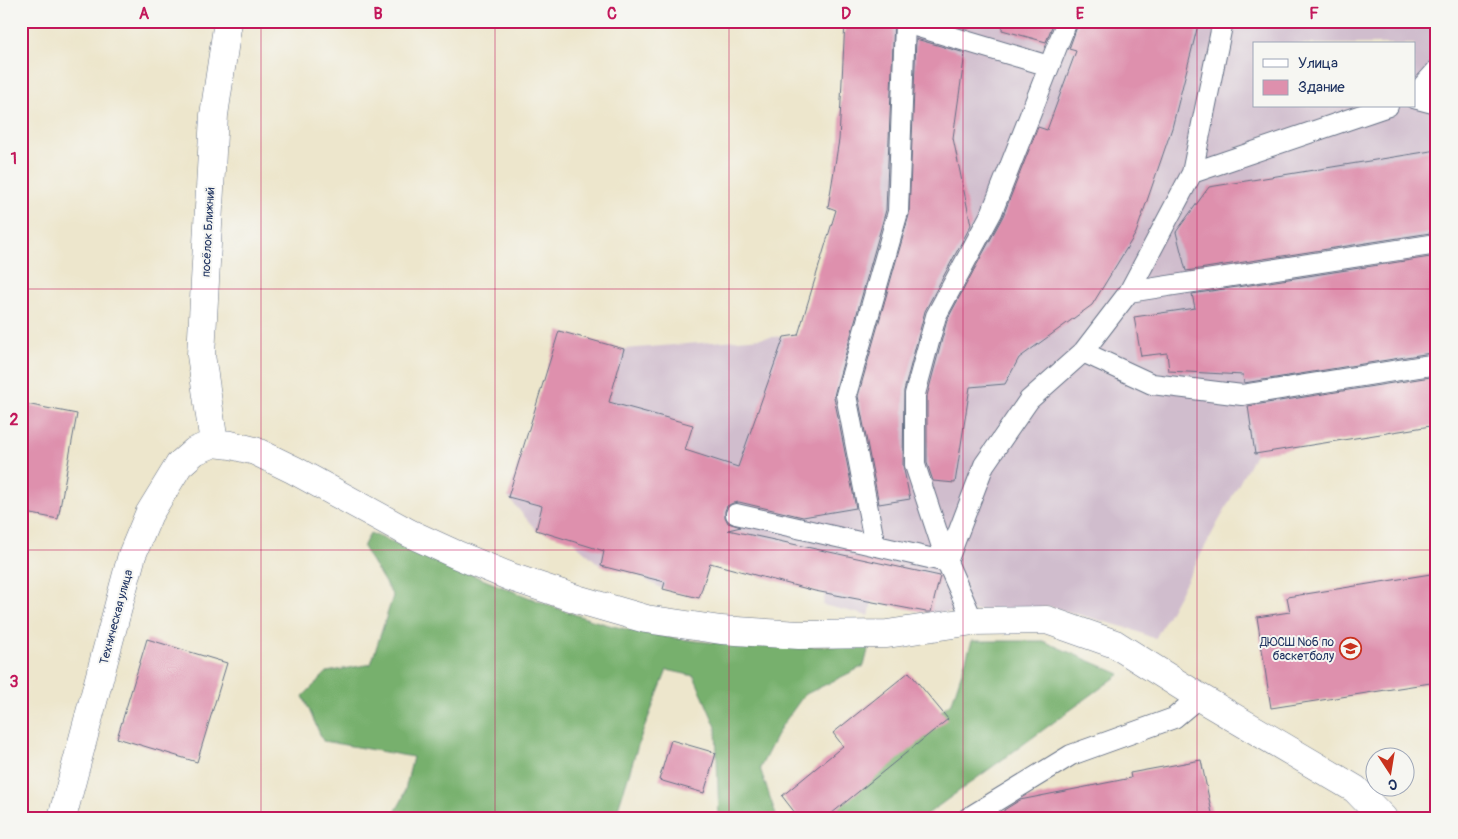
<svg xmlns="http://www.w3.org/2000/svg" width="1458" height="839" font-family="Pangolin,sans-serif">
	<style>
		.industrial { fill: #d0bdcd; fill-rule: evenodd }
		.forest { fill: #77b06d; stroke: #497066 }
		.building { fill: #de90ad }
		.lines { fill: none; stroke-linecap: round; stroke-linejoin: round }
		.service-casing { stroke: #646f84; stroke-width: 22 }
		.minor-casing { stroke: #646f84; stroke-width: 29 }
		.service { stroke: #fff; stroke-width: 20 }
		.minor { stroke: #fff; stroke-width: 28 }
		.grid { fill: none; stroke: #c2185b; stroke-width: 1; stroke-opacity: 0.55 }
		.labels { text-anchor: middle; stroke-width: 4; stroke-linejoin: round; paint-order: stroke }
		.street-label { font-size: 12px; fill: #1b2f5e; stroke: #f6f6f2 }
		.poi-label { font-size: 12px; fill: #1b2f5e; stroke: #f6f6f2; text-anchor: end }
		.neatline { fill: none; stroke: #c2185b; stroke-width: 2 }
		.grid-label { font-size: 16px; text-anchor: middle; font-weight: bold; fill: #c2185b }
	</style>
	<rect width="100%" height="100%" fill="#f6f6f2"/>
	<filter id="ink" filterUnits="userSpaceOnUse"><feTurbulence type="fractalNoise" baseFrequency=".02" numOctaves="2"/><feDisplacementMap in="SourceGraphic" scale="10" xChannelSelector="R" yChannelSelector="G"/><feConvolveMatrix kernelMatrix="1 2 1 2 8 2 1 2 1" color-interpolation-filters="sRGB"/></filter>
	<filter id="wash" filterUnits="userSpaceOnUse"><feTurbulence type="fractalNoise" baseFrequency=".0096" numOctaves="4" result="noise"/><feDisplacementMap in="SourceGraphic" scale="20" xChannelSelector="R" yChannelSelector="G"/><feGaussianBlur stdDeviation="1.12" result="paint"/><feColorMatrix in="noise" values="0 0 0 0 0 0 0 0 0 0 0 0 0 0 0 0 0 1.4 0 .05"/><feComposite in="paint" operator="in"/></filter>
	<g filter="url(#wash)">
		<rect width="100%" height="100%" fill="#ede6cc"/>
		<path class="industrial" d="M 845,21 L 1437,21 L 1437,425 L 1255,454 L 1155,639 L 1131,629 L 1051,607 L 930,613 L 872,602 L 869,616 L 823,605 L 825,593 L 710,563 L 699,598 L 663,589 L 637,575 L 601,566 L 571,540 L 536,530 L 508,497 L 559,331 L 624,349 L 799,335 L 836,210 L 828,207 L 839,140 ZM 1254,44 L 1414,44 L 1414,106 L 1254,106 Z"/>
		<path class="forest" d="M 370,533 C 423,554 475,577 528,597 C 564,611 601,625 640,632 C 717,648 791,647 869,646 L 864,666 L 804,695 L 781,727 L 760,768 L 777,818 L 719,818 L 716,727 L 694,676 L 667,670 L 640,739 L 615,818 L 392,818 L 403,798 L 413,757 L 323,741 L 303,696 L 327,672 L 371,664 L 393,596 L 363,547 Z
			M 972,641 L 1043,641 L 1120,674 L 922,818 L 798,818 L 816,811 L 952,702 Z"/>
		<g id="blocks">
			<path class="building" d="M 845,21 L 894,21 L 886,210 L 835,392 L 834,397 L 856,508 L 803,517 L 739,502 L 733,503 L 727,506 L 725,511 L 725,517 L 728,523 L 741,527 L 728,530 L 940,576 L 931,612 L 926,612 L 815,591 L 710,563 L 699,598 L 663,589 L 665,582 L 601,566 L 604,551 L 536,530 L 542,506 L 508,497 L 559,331 L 624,349 L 609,402 L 693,425 L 685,450 L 738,467 L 784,337 L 798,335 L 836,210 L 828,207 L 839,140 Z
				M 941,21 L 969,21 L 968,29 Z
				M 1003,21 L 1054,21 L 1046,42 L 1002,30 Z
				M 1079,21 L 1199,21 L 1172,128 L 1136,233 L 1092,305 L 1019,358 L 1005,384 L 970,387 L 955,483 L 933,481 L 927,463 L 927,396 L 947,320 L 1003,216 L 1038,127 L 1047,130 L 1076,51 L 1069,49 Z
				M 916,39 L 965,53 L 953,138 L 971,225 L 925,311 L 904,391 L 903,465 L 910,499 L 879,504 L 858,396 L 909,215 Z
				M 1437,150 L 1437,232 L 1186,271 L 1176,232 L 1209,187 Z
				M 1437,256 L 1437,352 L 1244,383 L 1243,375 L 1169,371 L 1167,353 L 1141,356 L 1134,317 L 1195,308 L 1192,294 Z
				M 1437,376 L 1437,425 L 1255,454 L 1248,406 Z
				M 21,403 L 77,414 L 58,519 L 21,512 Z
				M 1437,573 L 1437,682 L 1271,708 L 1257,617 L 1290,612 L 1287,597 Z
				M 147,639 L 227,663 L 197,762 L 117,738 Z
				M 909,672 L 948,719 L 826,818 L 799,818 L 782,796 L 843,746 L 833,733 Z
				M 671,740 L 716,753 L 704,793 L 659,780 Z
				M 1201,760 L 1213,818 L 1004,818 L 1004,810 L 1020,800 L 1131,778 L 1130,773 Z"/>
		</g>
	</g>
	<g filter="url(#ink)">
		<use href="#blocks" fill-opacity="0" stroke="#646f84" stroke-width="1"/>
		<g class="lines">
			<defs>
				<path id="service" d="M 1414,96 L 1437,70
					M 1414,98 L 1437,104
					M 1192,173 L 1223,21
					M 1129,292 L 1437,244
					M 1083,352 L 1152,384 L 1242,395 L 1437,364
					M 736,514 L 947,562
					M 875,546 L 846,395 L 898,212 L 905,23 L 1049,66
					M 947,562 L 915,465 L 915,394 L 936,316 L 992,212 L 1067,21
					M 973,621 L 947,562 L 984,465 L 1029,400 L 1083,352 L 1129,292 L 1192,173 L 1388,106
					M 968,818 L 1071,755 L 1174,718 L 1199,697"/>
				<path id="minor" d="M 214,443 L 231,445 L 255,451 L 294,470 L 409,533 L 455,554 L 511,577 L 580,600 L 646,619 L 721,630 L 799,635 L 887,634 L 973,621 L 1047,620 L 1115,644 L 1199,697 L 1355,789 L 1383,818
					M 214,443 L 201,355 L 214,115 L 228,21
					M 62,818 L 132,555 L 149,514 L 179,465 L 195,451 L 214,443"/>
			</defs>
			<use href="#service" class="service-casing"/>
			<use href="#minor" class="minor-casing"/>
			<use href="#service" class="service"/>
			<use href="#minor" class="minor"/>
		</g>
	</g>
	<path class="grid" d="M 261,21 L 261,818M 495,21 L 495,818M 729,21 L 729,818M 963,21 L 963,818M 1197,21 L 1197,818M 21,289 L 1437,289M 21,550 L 1437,550"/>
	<defs>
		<symbol id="school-ring" viewBox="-11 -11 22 22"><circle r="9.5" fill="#f6f6f2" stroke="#c8321e" stroke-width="1.5"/><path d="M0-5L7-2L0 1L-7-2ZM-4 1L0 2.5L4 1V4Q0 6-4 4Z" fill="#c8321e"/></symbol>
	</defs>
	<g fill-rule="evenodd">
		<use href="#school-ring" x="1338" y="636" width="25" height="25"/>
	</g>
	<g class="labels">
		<g class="street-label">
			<text transform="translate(208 232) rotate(-87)" y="4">посёлок Ближний</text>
			<text transform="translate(116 617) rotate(-75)" y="4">Техническая улица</text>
		</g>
		<g class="poi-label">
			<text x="1334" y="646">ДЮСШ №6 по<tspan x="1334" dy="14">баскетболу</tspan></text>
		</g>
	</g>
	<rect width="1458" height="839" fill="none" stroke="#f6f6f2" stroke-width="55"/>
	<rect x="1253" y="42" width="162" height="65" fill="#f6f6f2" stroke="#9ea6b7"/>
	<rect x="1263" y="59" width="25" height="8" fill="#ffffff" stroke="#9ea6b7"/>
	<text x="1298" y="68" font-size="15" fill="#1b2f5e">Улица</text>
	<rect x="1263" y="80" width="25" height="15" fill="#de90ad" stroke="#9ea6b7"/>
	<text x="1298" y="92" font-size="15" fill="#1b2f5e">Здание</text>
	<g transform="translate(1390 772) rotate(168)"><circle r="24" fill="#f6f6f2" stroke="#9ea6b7"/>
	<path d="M0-4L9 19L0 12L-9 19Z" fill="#c8321e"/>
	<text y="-8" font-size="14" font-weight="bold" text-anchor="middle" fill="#1b2f5e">С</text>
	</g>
	<rect x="28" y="28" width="1402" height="784" class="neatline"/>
	<g class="grid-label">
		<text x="144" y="19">A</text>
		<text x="378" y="19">B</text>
		<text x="612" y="19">C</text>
		<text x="846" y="19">D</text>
		<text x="1080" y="19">E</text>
		<text x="1314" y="19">F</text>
		<text x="14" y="164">1</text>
		<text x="14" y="425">2</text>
		<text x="14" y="687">3</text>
	</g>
</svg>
